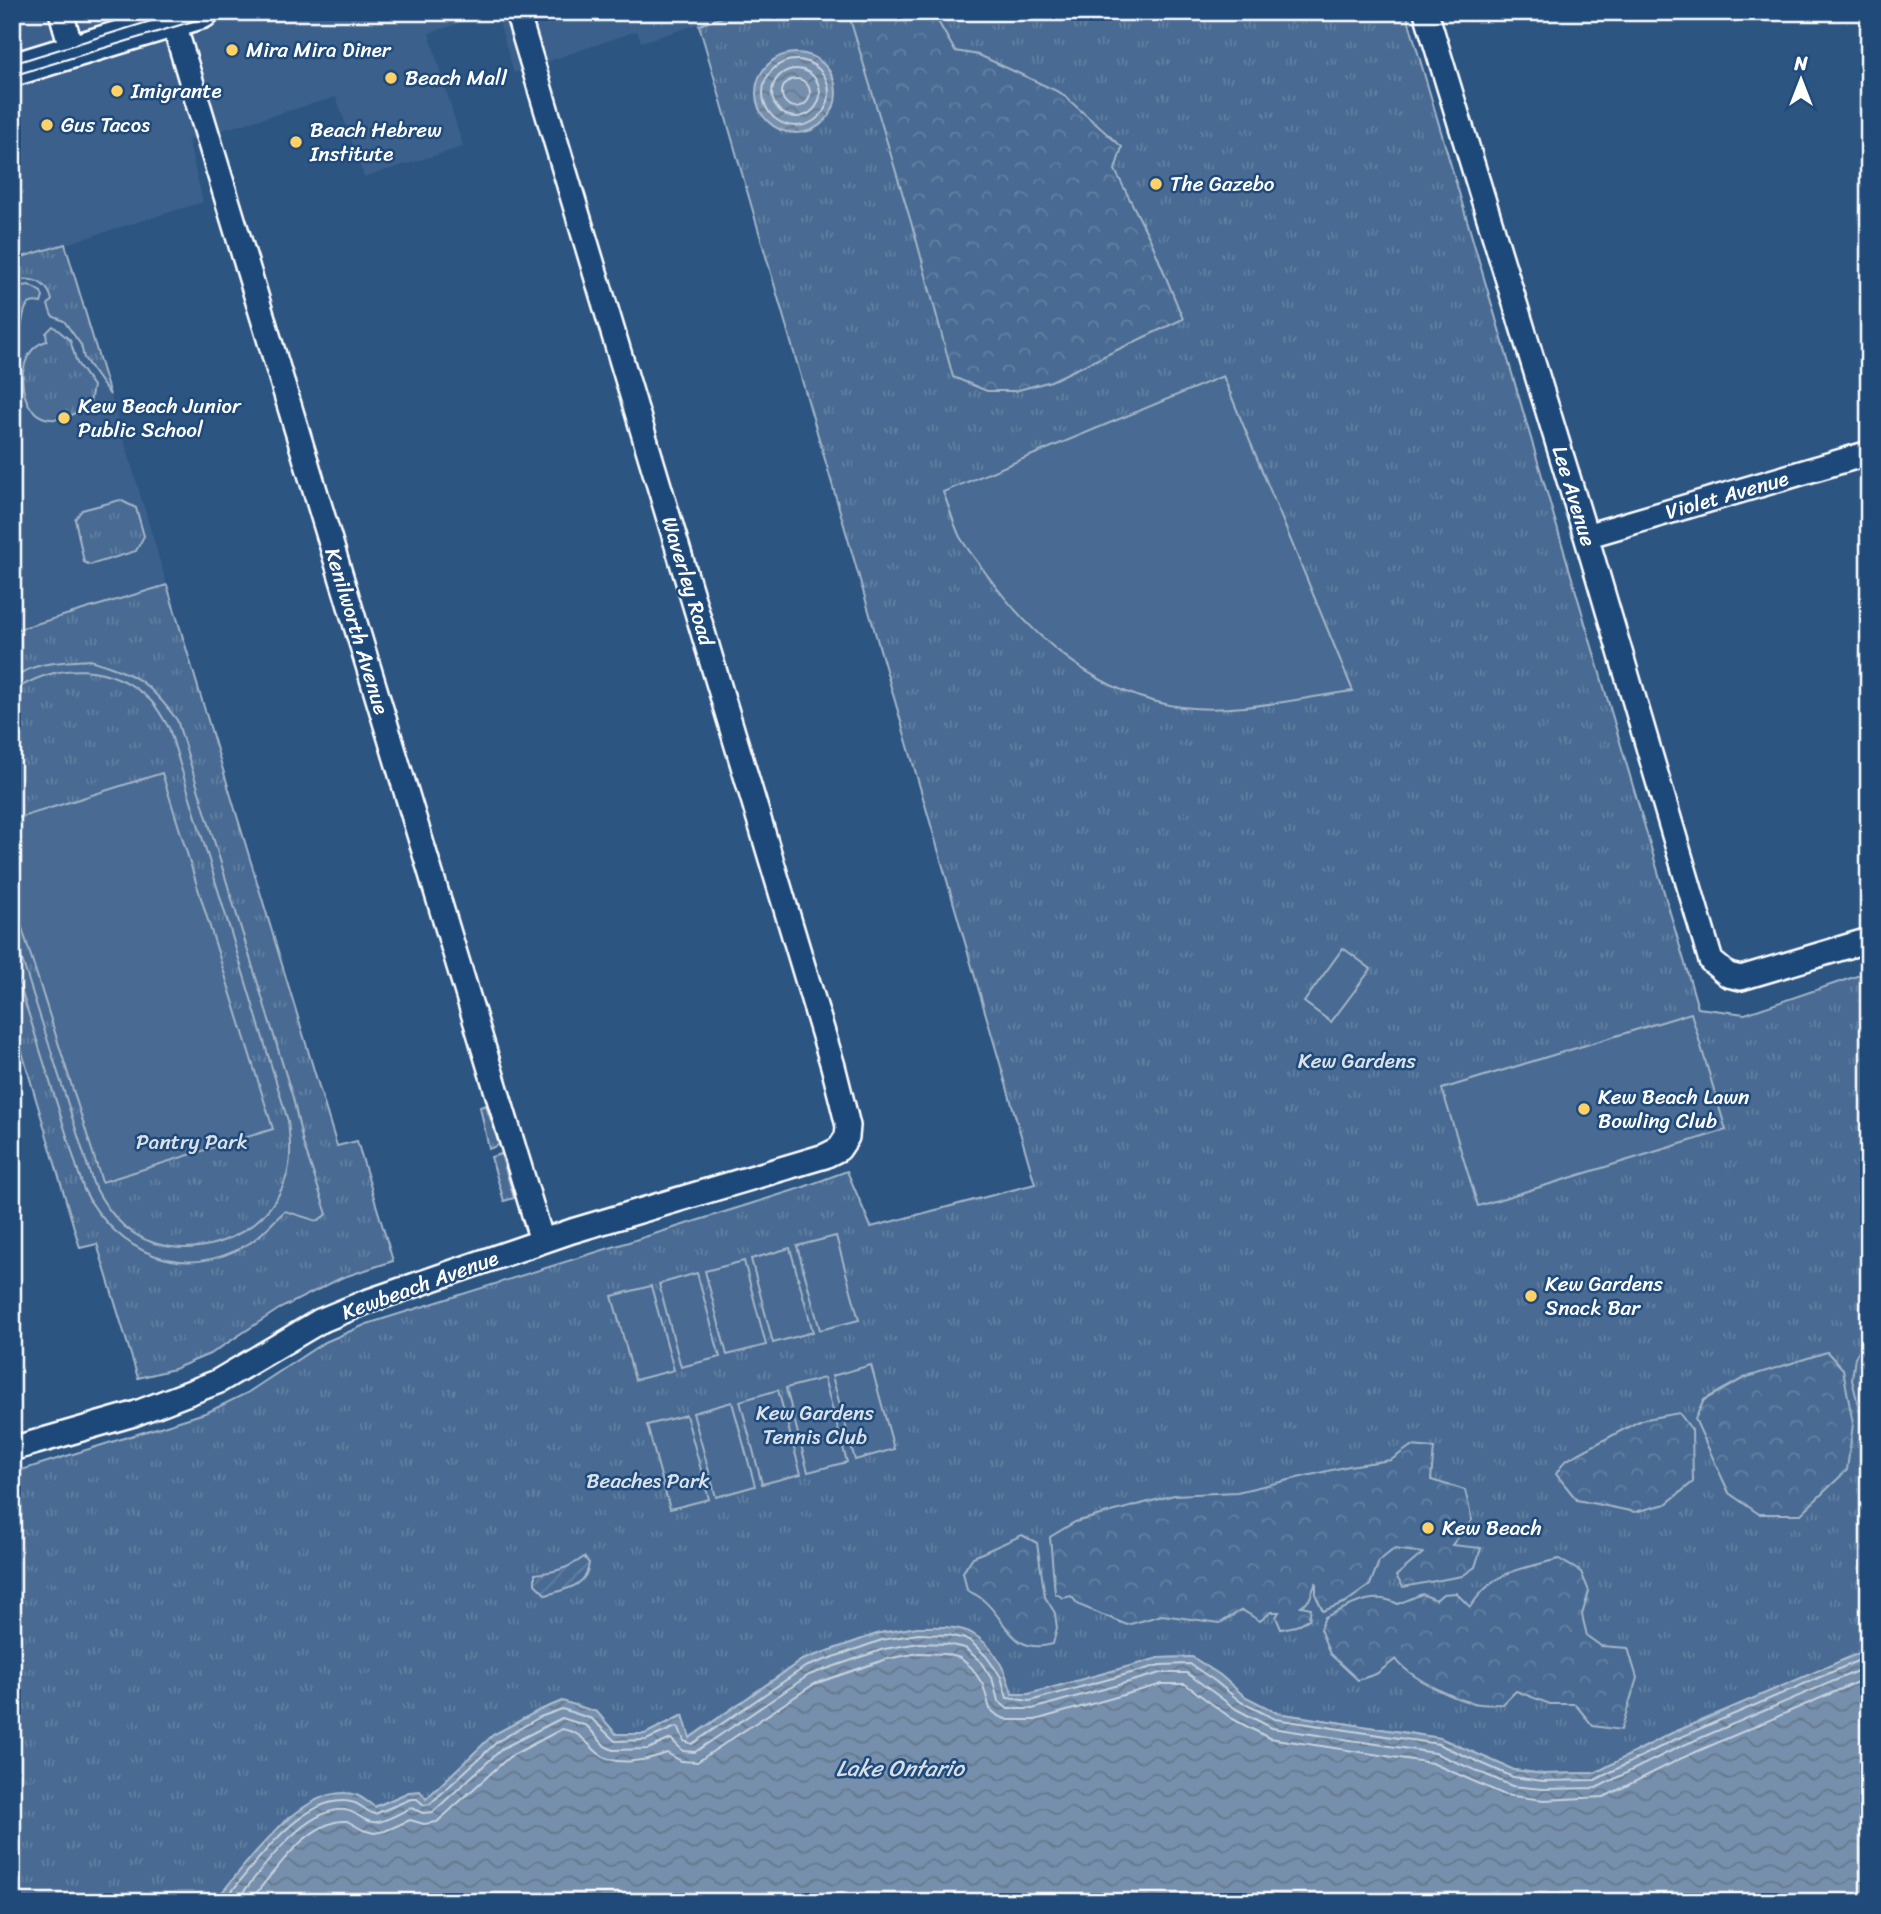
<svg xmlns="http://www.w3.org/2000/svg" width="1881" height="1914" font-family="Sriracha,sans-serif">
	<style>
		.built { fill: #3b618b }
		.grass { fill: url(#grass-tufts); stroke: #a4b5c8; stroke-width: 2 }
		.forest { fill: url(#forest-crowns); stroke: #a4b5c8; stroke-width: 2 }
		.garden { fill: url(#garden-furrows); stroke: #a4b5c8; stroke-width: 2 }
		.pitch { fill: #486b92; stroke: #a4b5c8; stroke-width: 2 }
		.water { fill: url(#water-waves); stroke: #acbcce; stroke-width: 2 }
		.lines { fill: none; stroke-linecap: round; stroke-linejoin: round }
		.shore { stroke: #c7d2de; stroke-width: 2 }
		.street-casing { stroke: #fff; stroke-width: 28 }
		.secondary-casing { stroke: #fff; stroke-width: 37 }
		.street { stroke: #1f4a7a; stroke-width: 23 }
		.secondary { stroke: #1f4a7a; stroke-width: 32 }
		.tram { stroke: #fff; stroke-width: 2 }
		.poi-dot { fill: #ffd166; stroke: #1f4a7a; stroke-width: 2.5 }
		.labels { text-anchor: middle; stroke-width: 5; stroke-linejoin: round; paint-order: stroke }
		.poi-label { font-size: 21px; fill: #fff; stroke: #1f4a7a; text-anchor: start }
		.street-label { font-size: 21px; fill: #fff; stroke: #1f4a7a }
		.park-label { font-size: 21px; fill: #dae1e9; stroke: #1f4a7a }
		.water-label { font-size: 23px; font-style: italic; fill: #d5dde6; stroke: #1f4a7a }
	</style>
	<defs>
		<pattern id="grass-tufts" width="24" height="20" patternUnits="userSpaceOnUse" patternTransform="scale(1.75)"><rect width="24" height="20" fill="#486b92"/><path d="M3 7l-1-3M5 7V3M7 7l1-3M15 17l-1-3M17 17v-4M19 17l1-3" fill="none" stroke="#6381a2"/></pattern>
		<pattern id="forest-crowns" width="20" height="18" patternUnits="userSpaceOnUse" patternTransform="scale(1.75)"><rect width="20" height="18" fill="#486b92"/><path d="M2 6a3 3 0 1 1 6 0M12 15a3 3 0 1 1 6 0" fill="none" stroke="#6381a2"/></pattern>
		<pattern id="garden-furrows" width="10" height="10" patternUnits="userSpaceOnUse" patternTransform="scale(1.75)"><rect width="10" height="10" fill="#486b92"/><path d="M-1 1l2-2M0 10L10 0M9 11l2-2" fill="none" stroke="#6381a2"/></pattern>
		<pattern id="water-waves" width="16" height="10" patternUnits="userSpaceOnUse" patternTransform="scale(1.75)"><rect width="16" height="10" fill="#748fad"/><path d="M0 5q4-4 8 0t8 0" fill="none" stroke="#66788b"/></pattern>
	</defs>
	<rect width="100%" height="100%" fill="#2c5582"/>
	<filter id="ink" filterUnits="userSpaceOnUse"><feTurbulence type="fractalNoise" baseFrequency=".0143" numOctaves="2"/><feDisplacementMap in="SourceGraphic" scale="14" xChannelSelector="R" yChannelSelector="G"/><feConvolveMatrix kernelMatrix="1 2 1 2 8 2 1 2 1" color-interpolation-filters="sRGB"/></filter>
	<g filter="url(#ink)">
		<path class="built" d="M 12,12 L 88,12 L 90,16 L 101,12 L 495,12 L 429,33 L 463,147 L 364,177 L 336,97 L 188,140 L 203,202 L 66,244 L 167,585 L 12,631 Z
			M 496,12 L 738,12 L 641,42 L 637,31 L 514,73 Z"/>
		<path class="grass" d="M 738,12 L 1406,12 L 1698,1008 L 1745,1014 L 1869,972 L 1869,1649 L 1670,1734 L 1595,1773 L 1543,1774 L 1514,1770 L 1440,1738 L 1277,1713 L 1244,1696 L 1220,1675 L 1192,1657 L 1159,1658 L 1029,1694 L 1012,1694 L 949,1628 L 918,1627 L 880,1633 L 802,1660 L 689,1738 L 683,1715 L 645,1734 L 616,1734 L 597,1712 L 562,1701 L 538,1711 L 493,1735 L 426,1799 L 409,1792 L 374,1807 L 356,1795 L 288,1817 L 214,1902 L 12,1902 L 12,1473 L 208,1412 L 247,1393 L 323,1343 L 367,1324 L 801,1188 L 847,1171 L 871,1227 L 1035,1184 L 699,25 Z
			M 65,244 L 110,395 L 84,358 L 81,345 L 64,321 L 52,316 L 48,305 L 52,300 C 47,280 30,277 12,281 L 12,260 Z
			M 29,285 L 41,292 L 43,297 L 41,303 C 25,299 24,311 22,323 C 21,329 16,338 12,343 L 12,288 Z
			M 53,326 L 70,340 L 77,363 L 93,386 L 90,403 C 19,459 3,352 47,341 L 46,333 Z
			M 120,500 L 136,508 L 144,536 L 136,551 L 90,565 L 84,562 L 75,519 L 82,510 Z
			M 167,585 L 337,1146 L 357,1141 L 393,1261 L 341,1278 L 279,1309 L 212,1353 L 174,1369 L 138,1378 L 97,1244 L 80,1248 L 12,1018 L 12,631 Z
			M 486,1105 L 499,1145 L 489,1149 L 480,1107 Z
			M 501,1154 L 514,1198 L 504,1201 L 491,1157 Z"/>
		<path class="forest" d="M 848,12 L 908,12 L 936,18 L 955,51 L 979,55 L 1061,93 L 1122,147 L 1115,170 L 1152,243 L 1183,319 L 1051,381 L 1015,391 L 987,391 L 953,377 L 917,242 Z
			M 1869,1334 L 1869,1535 L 1861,1416 L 1852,1380 L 1855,1357 Z
			M 1827,1352 L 1843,1369 L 1853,1424 L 1847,1470 L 1801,1514 L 1759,1514 L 1729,1493 L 1695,1419 L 1704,1400 L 1744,1378 Z
			M 1679,1413 L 1692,1430 L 1693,1482 L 1666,1504 L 1635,1512 L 1577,1500 L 1556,1474 L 1565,1461 L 1641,1420 Z
			M 1411,1446 L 1434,1448 L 1431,1480 L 1465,1490 L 1472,1520 L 1452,1545 L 1481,1548 L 1475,1567 L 1462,1576 L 1403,1587 L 1396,1576 L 1423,1553 L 1394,1549 L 1379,1561 L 1370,1585 L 1346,1602 L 1323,1611 L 1316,1596 L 1316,1582 L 1309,1600 L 1301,1606 L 1311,1608 L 1309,1619 L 1296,1626 L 1281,1629 L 1276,1617 L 1279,1612 L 1271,1612 L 1260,1621 L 1242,1610 L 1220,1623 L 1162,1615 L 1127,1625 L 1079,1605 L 1071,1596 L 1063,1598 L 1055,1593 L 1050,1537 L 1075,1522 L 1174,1495 L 1237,1492 L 1349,1466 L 1391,1460 Z
			M 1022,1535 L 1037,1543 L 1045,1597 L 1055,1613 L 1057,1628 L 1053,1644 C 1010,1656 1008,1620 982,1599 C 978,1595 972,1593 967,1590 L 963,1572 L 973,1557 Z
			M 1559,1559 L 1581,1572 L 1589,1591 L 1582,1615 L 1587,1636 L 1601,1646 L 1628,1648 L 1637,1678 L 1621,1730 L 1593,1726 L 1575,1704 L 1550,1704 L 1516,1691 L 1503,1704 C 1495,1704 1487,1705 1480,1704 C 1458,1702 1408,1677 1396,1659 L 1376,1674 L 1358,1680 L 1330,1654 L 1320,1629 L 1325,1617 C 1349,1607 1372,1590 1398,1604 L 1422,1594 L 1436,1600 L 1443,1594 L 1456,1593 L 1470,1607 C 1496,1569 1518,1570 1559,1559 Z"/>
		<path class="garden" d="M 584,1557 L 589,1563 C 587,1587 566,1589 546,1595 L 535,1584 L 535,1574 C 554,1572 568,1569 584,1557 Z"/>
		<path class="pitch" d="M 1223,376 L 1353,691 C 1299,698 1236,714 1182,707 C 1099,696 1032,638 985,572 C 977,561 967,549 960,537 C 953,523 949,506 943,492 Z
			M 90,660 C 136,674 148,681 177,720 L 293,1098 L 303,1143 L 327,1214 L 317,1221 L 285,1211 C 273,1221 262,1236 248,1244 C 183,1283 117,1253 84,1190 L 12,961 L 12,928 L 93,1183 C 101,1199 110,1214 124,1226 C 178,1272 268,1241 287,1175 C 292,1158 290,1139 288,1121 L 169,728 C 163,719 158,708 151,701 C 111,661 56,662 12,692 L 12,679 C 35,661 63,662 90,660 Z
			M 162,773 L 273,1129 L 102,1182 L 12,896 L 12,820 Z
			M 1343,948 L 1371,969 L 1331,1022 L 1304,1002 Z
			M 1691,1013 L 1726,1130 L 1478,1206 L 1442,1089 Z
			M 836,1236 L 859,1320 L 820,1330 L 797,1246 Z
			M 790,1248 L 813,1332 L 773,1343 L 751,1259 Z
			M 744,1261 L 766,1345 L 727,1355 L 705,1271 Z
			M 697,1273 L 720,1357 L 681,1367 L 659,1284 Z
			M 651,1286 L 674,1370 L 635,1380 L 612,1296 Z
			M 871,1365 L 894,1449 L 855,1460 L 832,1376 Z
			M 824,1378 L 847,1462 L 808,1472 L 786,1388 Z
			M 778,1390 L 801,1474 L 762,1484 L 740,1401 Z
			M 732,1402 L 755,1486 L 716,1497 L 693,1413 Z
			M 686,1415 L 709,1499 L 670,1509 L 647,1425 Z"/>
		<path class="water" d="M756 93a40 40 0 1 1 80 0a40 40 0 1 1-80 0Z
			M 918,1627 C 934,1627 959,1625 973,1634 C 995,1647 1006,1671 1012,1694 L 1029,1694 L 1159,1658 L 1192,1657 L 1220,1675 L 1244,1696 L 1277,1713 L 1440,1738 L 1514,1770 L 1543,1774 L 1595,1773 L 1670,1734 L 1869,1649 L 1869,1902 L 214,1902 C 243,1869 305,1778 356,1795 C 362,1797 369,1803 375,1807 L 409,1792 L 420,1791 L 426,1799 L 493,1735 L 538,1711 L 562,1701 L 597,1712 L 616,1734 L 645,1734 L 683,1715 L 690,1738 L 802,1660 L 880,1633 Z"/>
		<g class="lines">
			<path class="shore" d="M763 93a33 33 0 1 1 66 0a33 33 0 1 1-66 0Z
				M772 93a24 24 0 1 1 48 0a24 24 0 1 1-48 0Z
				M782 93a14 14 0 1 1 28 0a14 14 0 1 1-28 0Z
				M 223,1902 C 251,1869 303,1792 351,1802 C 360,1803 366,1812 375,1814 L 411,1799 L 417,1799 L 424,1805 L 430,1804 L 498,1741 L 540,1717 L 562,1709 L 592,1719 L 615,1741 L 646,1740 L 676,1727 L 679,1728 L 684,1741 L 692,1744 L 805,1667 L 882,1640 L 918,1634 L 948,1635 L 969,1640 L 986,1656 L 1001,1677 L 1007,1698 L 1030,1701 L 1160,1665 L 1190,1664 L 1215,1681 L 1241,1702 L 1275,1719 L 1438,1744 L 1513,1777 L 1543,1781 L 1595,1780 L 1674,1740 L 1869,1656
				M 235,1902 C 260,1873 297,1816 337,1810 C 355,1807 362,1824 377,1822 C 388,1821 401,1812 411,1808 L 423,1813 L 433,1812 L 503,1748 L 562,1718 L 587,1726 L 605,1746 L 613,1750 L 648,1749 L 671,1739 L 683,1751 L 695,1752 L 809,1675 L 884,1649 L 919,1643 L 947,1644 L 965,1648 L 980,1661 L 993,1681 L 998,1701 L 1008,1709 L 1032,1709 L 1161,1673 L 1187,1673 L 1236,1709 L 1272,1728 L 1435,1753 L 1512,1786 L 1543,1789 L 1596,1788 L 1677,1748 L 1869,1666
				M 249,1902 C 272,1875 309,1818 347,1821 L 363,1830 L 374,1833 L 385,1831 L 410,1820 L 424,1824 L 437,1822 L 509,1757 L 562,1729 C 582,1733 584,1741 598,1753 C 615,1768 648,1760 667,1753 L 681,1761 L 697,1762 L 814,1684 L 887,1659 L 919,1653 L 946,1654 L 960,1658 L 972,1668 L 983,1685 L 990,1709 L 998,1716 L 1008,1720 L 1035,1720 L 1162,1684 L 1185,1684 L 1231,1718 L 1269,1738 L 1432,1763 L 1505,1795 L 1544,1800 L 1604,1797 L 1682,1758 L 1869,1677"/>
			<defs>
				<path id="street" d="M 61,12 L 72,51
					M 1426,12 L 1586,536 L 1711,961 L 1728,975 L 1741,978 L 1869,940
					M 173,21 L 542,1241
					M 1586,536 L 1869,453
					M 12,1449 L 134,1414 L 217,1382 L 320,1321 L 366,1302 L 572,1231 L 825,1156 L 839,1149 L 847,1137 L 848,1126 L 833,1066 L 517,12"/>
				<path id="secondary" d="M 12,70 L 202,12"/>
			</defs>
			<use href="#street" class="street-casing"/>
			<use href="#secondary" class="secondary-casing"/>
			<use href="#street" class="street"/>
			<use href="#secondary" class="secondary"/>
			<path class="tram" d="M 12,64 L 180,12
				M 12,76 L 223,12"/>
		</g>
	</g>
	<g class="poi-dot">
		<circle cx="232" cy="50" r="7"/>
		<circle cx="391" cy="78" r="7"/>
		<circle cx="117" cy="91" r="7"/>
		<circle cx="47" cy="125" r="7"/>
		<circle cx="296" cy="142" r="7"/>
		<circle cx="1156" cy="184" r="7"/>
		<circle cx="64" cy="418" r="7"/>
		<circle cx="1584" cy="1109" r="7"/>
		<circle cx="1531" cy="1296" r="7"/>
		<circle cx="1428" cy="1528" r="7"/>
	</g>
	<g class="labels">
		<g class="poi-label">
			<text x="246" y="57">Mira Mira Diner</text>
			<text x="405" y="85">Beach Mall</text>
			<text x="131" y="98">Imigrante</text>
			<text x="61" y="132">Gus Tacos</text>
			<text x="310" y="137">Beach Hebrew<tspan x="310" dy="24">Institute</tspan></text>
			<text x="1170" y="191">The Gazebo</text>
			<text x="78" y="413">Kew Beach Junior<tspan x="78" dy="24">Public School</tspan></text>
			<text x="1598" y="1104">Kew Beach Lawn<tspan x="1598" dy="24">Bowling Club</tspan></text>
			<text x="1545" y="1291">Kew Gardens<tspan x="1545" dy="24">Snack Bar</tspan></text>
			<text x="1442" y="1535">Kew Beach</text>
		</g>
		<g class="street-label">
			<text transform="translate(1727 495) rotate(-16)" y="7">Violet Avenue</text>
			<text transform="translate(1574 496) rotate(73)" y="7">Lee Avenue</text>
			<text transform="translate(688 581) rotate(73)" y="7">Waverley Road</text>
			<text transform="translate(357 631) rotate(73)" y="7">Kenilworth Avenue</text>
			<text transform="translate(420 1285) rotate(-20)" y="7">Kewbeach Avenue</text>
		</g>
		<g class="park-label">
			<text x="1357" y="1068">Kew Gardens</text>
			<text x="192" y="1149">Pantry Park</text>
			<text x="815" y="1420">Kew Gardens<tspan x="815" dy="24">Tennis Club</tspan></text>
			<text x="648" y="1488">Beaches Park</text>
		</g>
		<g class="water-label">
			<text x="900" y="1776">Lake Ontario</text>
		</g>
	</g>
	<rect width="1881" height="1914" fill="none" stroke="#1f4a7a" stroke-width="42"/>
	<rect x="21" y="21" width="1839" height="1872" fill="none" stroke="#fff" stroke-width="2.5" filter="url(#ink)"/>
	<g transform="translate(1801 80)" stroke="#1f4a7a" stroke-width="5" paint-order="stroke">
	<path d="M0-5L12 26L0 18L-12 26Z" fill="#ffffff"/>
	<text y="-10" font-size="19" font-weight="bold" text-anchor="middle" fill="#ffffff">N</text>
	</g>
</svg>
